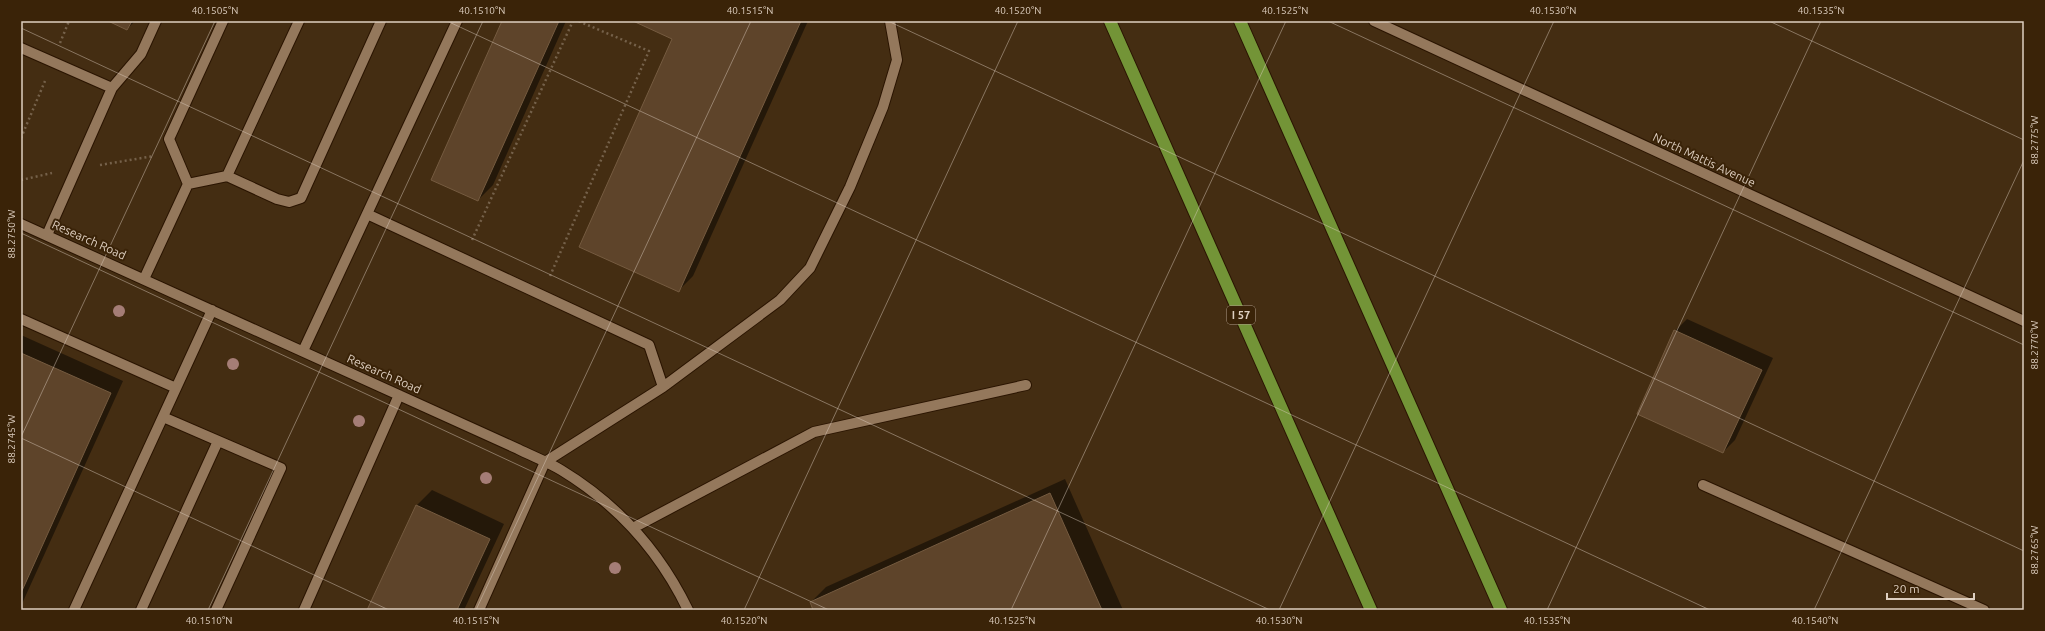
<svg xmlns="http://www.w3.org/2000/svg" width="2045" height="631" font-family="Ubuntu,sans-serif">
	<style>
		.shadow { fill: #0007 }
		.building { fill: #5e442a; stroke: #755b40 }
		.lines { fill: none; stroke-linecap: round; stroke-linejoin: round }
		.minor-casing { stroke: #2a1400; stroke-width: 12 }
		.highway-casing { stroke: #2a1400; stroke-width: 14 }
		.path { stroke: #75614a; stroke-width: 2.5; stroke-dasharray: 2 3; stroke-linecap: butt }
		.minor { stroke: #94785c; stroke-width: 10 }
		.highway { stroke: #739437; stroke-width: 12 }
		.tree { fill: #a57d76 }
		.ticks { fill: none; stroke: #decfc0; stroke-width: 1; stroke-opacity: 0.45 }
		.labels { text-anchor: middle; stroke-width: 4; stroke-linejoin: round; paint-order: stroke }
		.shield { fill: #3a2308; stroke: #ad9b89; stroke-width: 1 }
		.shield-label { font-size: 11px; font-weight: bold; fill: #decfc0 }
		.street-label { font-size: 12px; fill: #decfc0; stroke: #3a2308 }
		.neatline { fill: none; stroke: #decfc0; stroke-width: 1.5 }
		.ticks-label { font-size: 10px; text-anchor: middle; fill: #decfc0 }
	</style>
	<rect width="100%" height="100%" fill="#442d12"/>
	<path class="shadow" d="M 110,21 L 135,21 L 127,29 Z
		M 503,21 L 566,21 L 493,185 L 478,200 Z
		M 635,21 L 808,21 L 693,276 L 678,291 L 673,38 Z
		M 1687,319 L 1773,358 L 1735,440 L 1723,452 L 1675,331 Z
		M 21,335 L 123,381 L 21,606 Z
		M 1065,479 L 1123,610 L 814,610 L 811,602 L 826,587 Z
		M 432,490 L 504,524 L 464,610 L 368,610 L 417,505 Z"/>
	<path class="building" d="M 108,21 L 132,21 L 127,30 Z
		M 502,21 L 559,21 L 478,201 L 431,180 Z
		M 633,21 L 801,21 L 679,292 L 579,247 L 672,39 Z
		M 1674,330 L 1762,370 L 1723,453 L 1637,414 Z
		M 21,353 L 111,393 L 21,593 Z
		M 1050,493 L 1102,610 L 813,610 L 810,602 Z
		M 416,505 L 490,539 L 457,610 L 367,610 Z"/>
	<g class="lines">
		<defs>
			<path id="minor" d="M 1374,21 L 2024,321
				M 21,48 L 112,88
				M 227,176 L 277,199 L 289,202 L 301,198 L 381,21
				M 188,184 L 227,176 L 299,21
				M 367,214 L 649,345 L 663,387
				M 21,224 L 518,449 C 532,456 548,462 561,470 C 617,504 660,552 688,610
				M 47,235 L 112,88 L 141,54 L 156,21
				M 144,279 L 188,184 L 169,139 L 223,21
				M 21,319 L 176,388
				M 303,351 L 457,21
				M 163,417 L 281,468 L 216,610
				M 1703,485 L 1984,610
				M 633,528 L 814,432 L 1026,385
				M 74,610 L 212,310
				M 141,610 L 218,441
				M 304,610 L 399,395
				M 479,610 L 545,462 L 663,387 L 780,300 L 810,268 L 850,187 L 883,107 L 897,60 L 890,21"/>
			<path id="highway" d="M 1110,21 L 1371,610
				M 1240,21 L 1501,610"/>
		</defs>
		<use href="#minor" class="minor-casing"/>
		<use href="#highway" class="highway-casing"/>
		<path class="path" d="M 60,43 L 69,21
			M 21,138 L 45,81
			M 100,165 L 154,156
			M 21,180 L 52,173
			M 472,240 L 573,21
			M 550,276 L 649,51 L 578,21"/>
		<use href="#minor" class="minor"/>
		<use href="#highway" class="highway"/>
	</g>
	<g class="tree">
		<circle cx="119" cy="311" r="6"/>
		<circle cx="233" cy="364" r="6"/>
		<circle cx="359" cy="421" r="6"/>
		<circle cx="486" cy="478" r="6"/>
		<circle cx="615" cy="568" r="6"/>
	</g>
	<path class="ticks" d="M 447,21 L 1710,610M 888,21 L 2024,551M 1328,21 L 2024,345M 1769,21 L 2024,140M 21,28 L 1270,610M 21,233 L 829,610M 21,437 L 215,21M 21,438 L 389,610M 208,610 L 483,21M 476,610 L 751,21M 744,610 L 1018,21M 1011,610 L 1286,21M 1279,610 L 1554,21M 1547,610 L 1821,21M 1814,610 L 2024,160"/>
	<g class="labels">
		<rect class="shield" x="1227" y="306" width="28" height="18" rx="3"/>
		<g class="shield-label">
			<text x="1241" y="319">I 57</text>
		</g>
		<g class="street-label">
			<text transform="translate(1704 160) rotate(25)" y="4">North Mattis Avenue</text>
			<text transform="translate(89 240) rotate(24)" y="4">Research Road</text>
			<text transform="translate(384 374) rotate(24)" y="4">Research Road</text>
		</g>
	</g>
	<rect width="2045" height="631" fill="none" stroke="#3a2308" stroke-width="44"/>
	<path d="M1887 593v6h87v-6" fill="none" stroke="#decfc0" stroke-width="2"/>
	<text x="1893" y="593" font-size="12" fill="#decfc0" stroke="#3a2308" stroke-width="3" paint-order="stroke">20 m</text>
	<rect x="22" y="22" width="2001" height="587" class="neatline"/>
	<g class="ticks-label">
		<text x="215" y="14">40.1505°N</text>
		<text x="482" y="14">40.1510°N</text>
		<text x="750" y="14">40.1515°N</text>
		<text x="1018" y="14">40.1520°N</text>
		<text x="1285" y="14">40.1525°N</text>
		<text x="1553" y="14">40.1530°N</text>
		<text x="1821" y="14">40.1535°N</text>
		<text transform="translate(2034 140) rotate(-90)" y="4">88.2775°W</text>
		<text transform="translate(11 234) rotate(-90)" y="4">88.2750°W</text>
		<text transform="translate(2034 345) rotate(-90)" y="4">88.2770°W</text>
		<text transform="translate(11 439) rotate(-90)" y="4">88.2745°W</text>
		<text transform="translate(2034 550) rotate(-90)" y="4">88.2765°W</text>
		<text x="209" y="624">40.1510°N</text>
		<text x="476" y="624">40.1515°N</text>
		<text x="744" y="624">40.1520°N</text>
		<text x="1012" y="624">40.1525°N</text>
		<text x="1279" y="624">40.1530°N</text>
		<text x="1547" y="624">40.1535°N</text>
		<text x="1815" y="624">40.1540°N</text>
	</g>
</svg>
